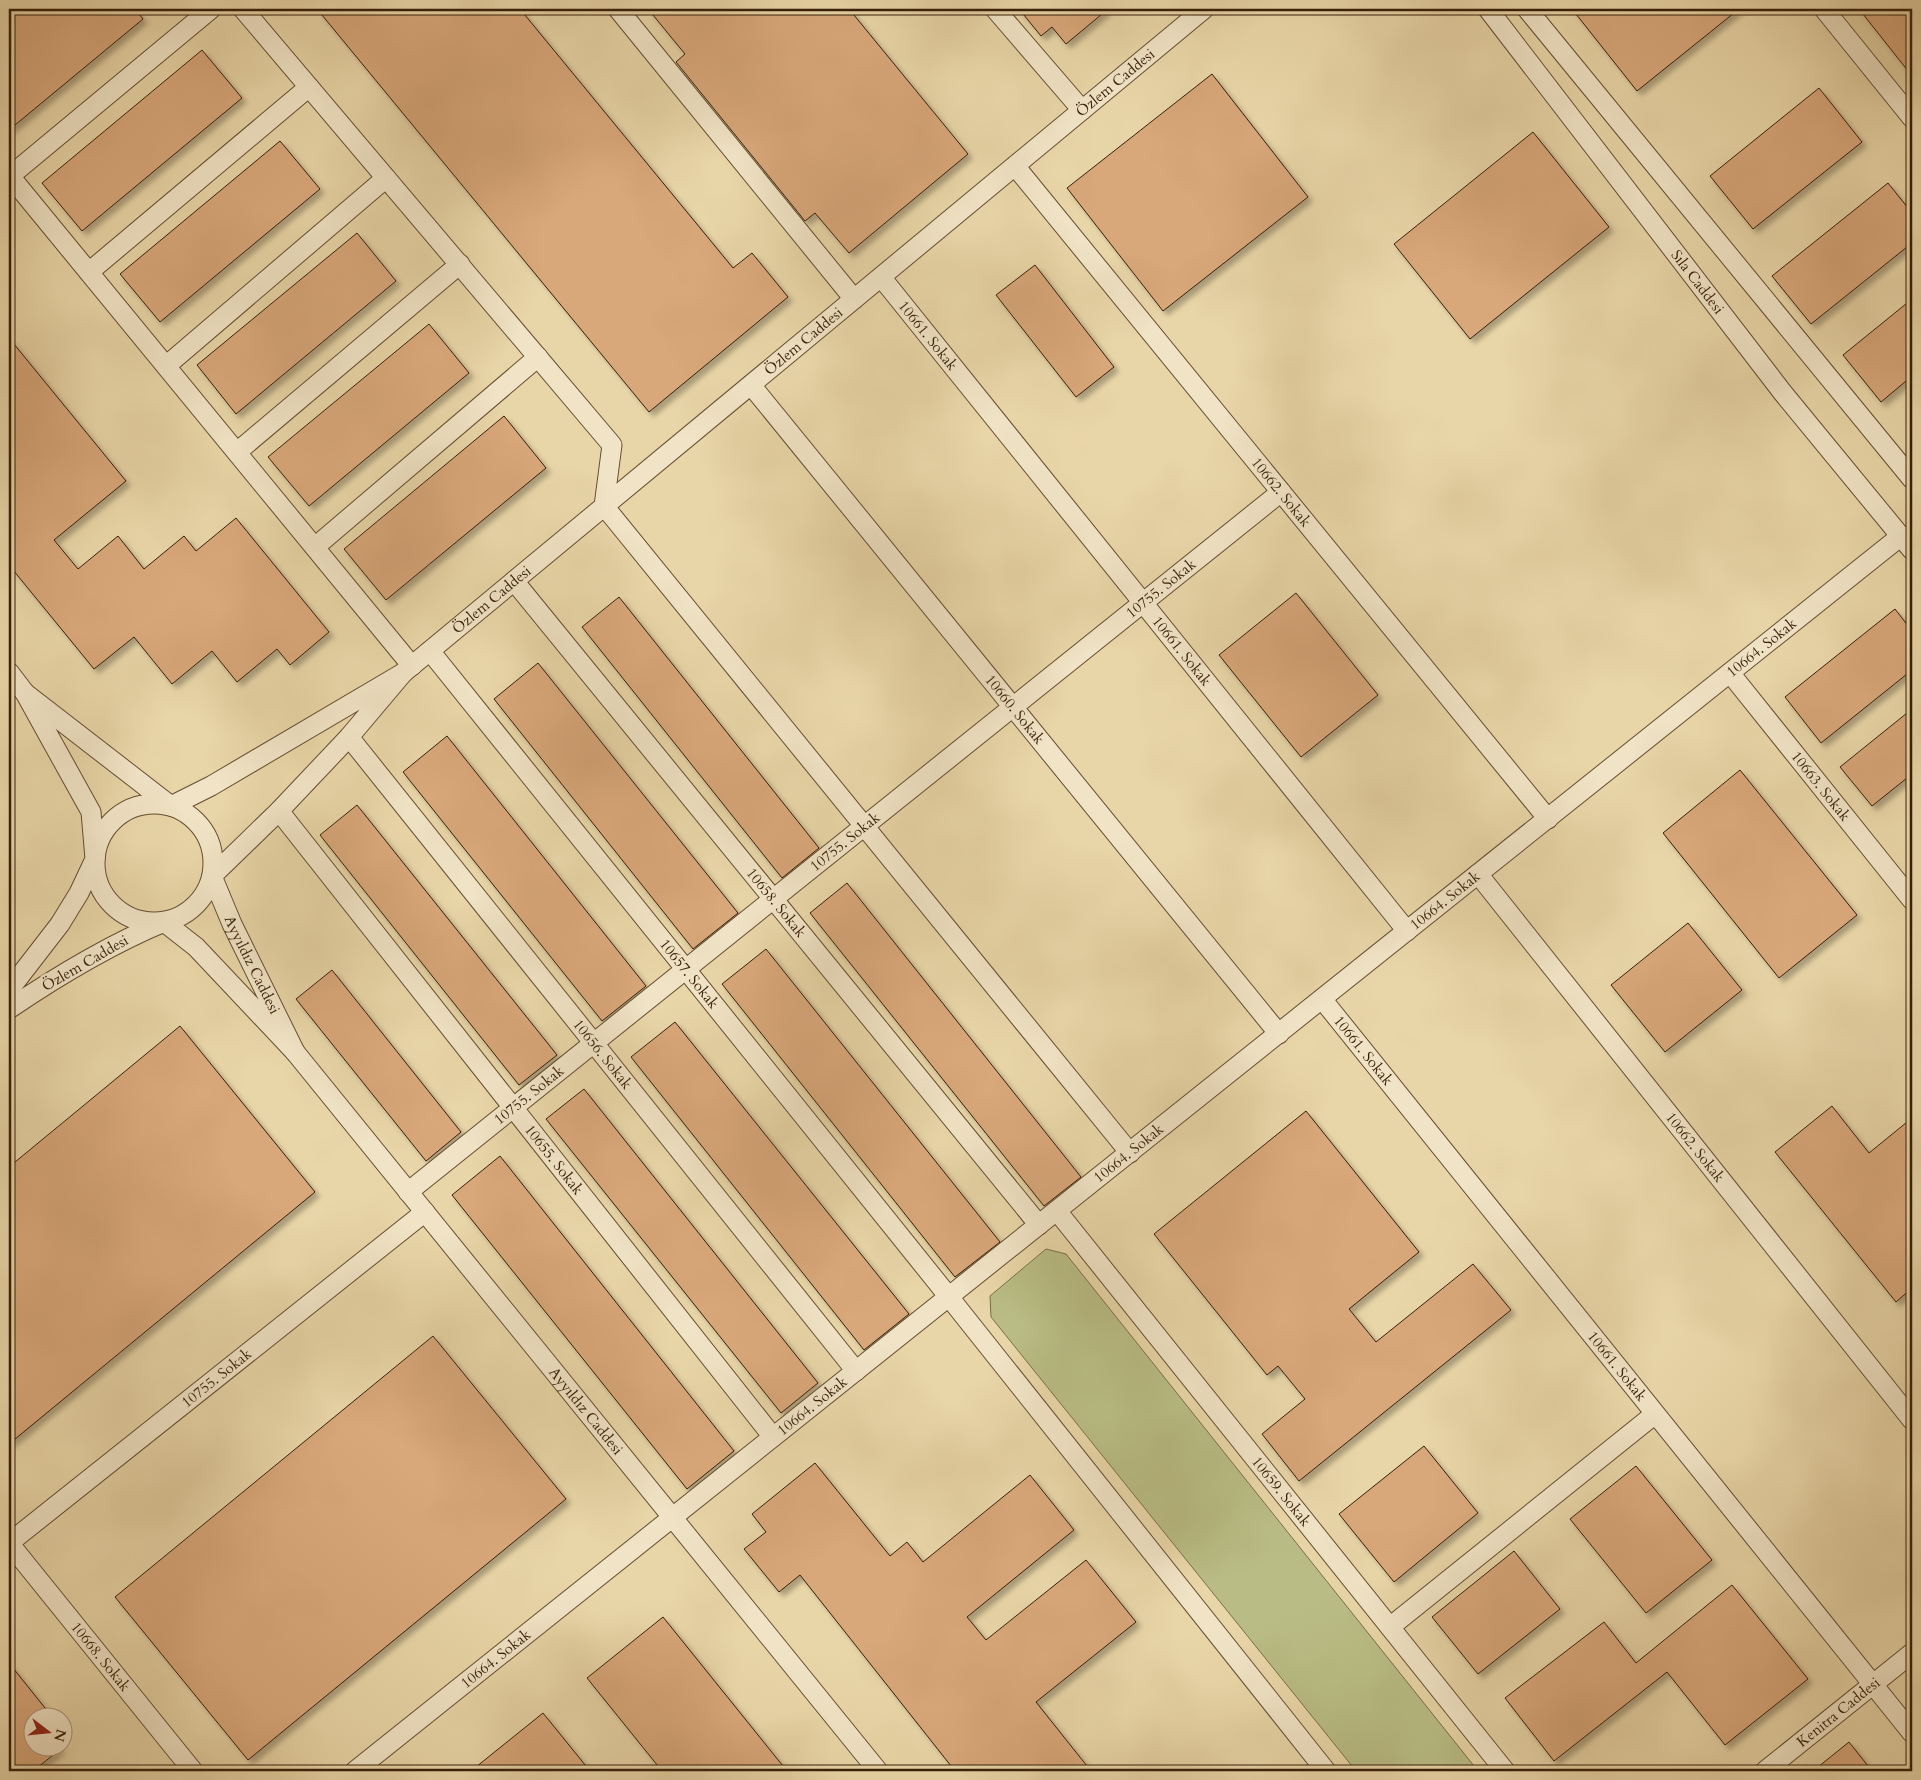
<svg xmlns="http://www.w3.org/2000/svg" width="1921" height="1780" font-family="Cardo,serif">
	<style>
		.green { fill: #b9bd85; stroke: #786e47 }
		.building { fill: #d8a77a; stroke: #371f09; filter: url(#shadow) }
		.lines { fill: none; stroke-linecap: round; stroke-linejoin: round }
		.minor-casing { stroke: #644d31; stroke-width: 21 }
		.minor { stroke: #f1e4c6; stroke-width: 19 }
		.labels { text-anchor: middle; stroke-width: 5; stroke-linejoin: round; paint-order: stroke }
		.street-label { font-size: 15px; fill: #371f09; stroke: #f1e4c6 }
	</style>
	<defs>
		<filter id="shadow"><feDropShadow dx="4.5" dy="4.5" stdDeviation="2.5" flood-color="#0004"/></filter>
	</defs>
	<rect width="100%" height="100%" fill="#e9d6a8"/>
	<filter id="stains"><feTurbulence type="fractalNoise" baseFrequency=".004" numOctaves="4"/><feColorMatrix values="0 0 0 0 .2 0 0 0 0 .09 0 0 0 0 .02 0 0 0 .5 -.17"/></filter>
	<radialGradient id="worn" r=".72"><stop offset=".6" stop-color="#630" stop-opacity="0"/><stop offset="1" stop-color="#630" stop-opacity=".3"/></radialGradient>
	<path class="green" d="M 1046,1249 L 1066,1254 L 1478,1771 L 1356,1771 L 991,1317 L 990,1296 Z"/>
	<path class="building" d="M 9,9 L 135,9 L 143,19 L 9,130 Z
		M 317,9 L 520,9 L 733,268 L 752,253 L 788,297 L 649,412 Z
		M 648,9 L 849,9 L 968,154 L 849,253 L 815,213 L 805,221 L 676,62 L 685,54 Z
		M 1019,9 L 1108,9 L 1066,44 L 1052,27 L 1041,36 Z
		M 1572,9 L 1739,9 L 1637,91 Z
		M 1859,9 L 1912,9 L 1912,76 Z
		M 202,50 L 242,98 L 82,231 L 42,183 Z
		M 1212,74 L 1308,197 L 1163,311 L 1067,188 Z
		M 1819,88 L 1862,142 L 1753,229 L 1710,176 Z
		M 1533,132 L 1609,227 L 1470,339 L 1394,244 Z
		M 280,141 L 320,189 L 160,322 L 120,274 Z
		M 1888,183 L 1912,213 L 1912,243 L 1811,324 L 1772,276 Z
		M 357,233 L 396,281 L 236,414 L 197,365 Z
		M 1035,265 L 1114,367 L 1076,397 L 996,295 Z
		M 1912,299 L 1912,376 L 1881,402 L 1843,355 Z
		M 429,324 L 469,373 L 309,506 L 268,457 Z
		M 9,338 L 126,481 L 54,540 L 78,569 L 118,536 L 144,569 L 184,536 L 196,551 L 236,518 L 329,632 L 290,665 L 277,649 L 237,682 L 212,651 L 172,684 L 134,637 L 94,669 L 9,565 Z
		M 504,416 L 546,468 L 386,600 L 344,549 Z
		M 1296,593 L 1378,695 L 1301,757 L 1219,655 Z
		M 619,597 L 819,848 L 782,878 L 582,627 Z
		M 1895,609 L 1912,631 L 1912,670 L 1821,743 L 1785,697 Z
		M 538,663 L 738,913 L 693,949 L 494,699 Z
		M 1912,709 L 1912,774 L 1872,806 L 1840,767 Z
		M 447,736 L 646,986 L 602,1021 L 403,772 Z
		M 1740,770 L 1857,915 L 1779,978 L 1663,833 Z
		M 357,805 L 557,1055 L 519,1085 L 320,835 Z
		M 847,883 L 1081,1177 L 1044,1206 L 810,913 Z
		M 1688,923 L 1742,990 L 1665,1052 L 1611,985 Z
		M 766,949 L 1000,1242 L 955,1277 L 722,984 Z
		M 332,970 L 461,1132 L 426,1161 L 296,999 Z
		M 675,1022 L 909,1314 L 864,1350 L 631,1057 Z
		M 180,1026 L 315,1192 L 9,1444 L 9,1167 Z
		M 584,1089 L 818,1383 L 781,1413 L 546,1119 Z
		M 1832,1106 L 1869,1153 L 1912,1118 L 1912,1288 L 1896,1302 L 1775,1152 Z
		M 1306,1111 L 1419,1252 L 1349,1309 L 1376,1342 L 1473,1264 L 1511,1310 L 1299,1481 L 1262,1434 L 1305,1399 L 1278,1366 L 1267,1375 L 1154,1234 Z
		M 500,1156 L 734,1451 L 687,1489 L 452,1195 Z
		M 433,1336 L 566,1499 L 248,1760 L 115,1597 Z
		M 1424,1446 L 1478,1513 L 1394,1582 L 1339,1514 Z
		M 815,1463 L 890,1556 L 907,1542 L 923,1562 L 1030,1475 L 1074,1530 L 967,1617 L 986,1640 L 1086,1560 L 1136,1622 L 1036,1702 L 1091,1771 L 955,1771 L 800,1575 L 779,1592 L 744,1549 L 766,1532 L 752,1514 Z
		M 1636,1466 L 1712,1560 L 1646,1613 L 1570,1519 Z
		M 1514,1551 L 1560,1609 L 1478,1674 L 1432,1617 Z
		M 1732,1585 L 1808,1679 L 1725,1745 L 1667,1672 L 1554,1761 L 1505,1698 L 1604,1622 L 1636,1663 Z
		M 663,1617 L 787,1771 L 662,1771 L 587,1678 Z
		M 9,1663 L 53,1718 L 32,1718 L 32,1748 L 62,1748 L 33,1771 L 9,1771 Z
		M 543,1713 L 590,1771 L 471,1771 Z
		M 1849,1742 L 1872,1771 L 1813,1771 Z"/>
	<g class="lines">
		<defs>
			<g id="minor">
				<path d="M 243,9 L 612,445 L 604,506 L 1130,1153"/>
				<path d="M 618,9 L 854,299"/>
				<path d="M 995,9 L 1082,110"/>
				<path id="s1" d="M 1488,9 L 1783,393 L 1912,550"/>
				<path d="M 1527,9 L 1912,479"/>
				<path d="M 1824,9 L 1912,118"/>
				<path id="s2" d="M 1015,166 L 1548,819"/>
				<path d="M 9,175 L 412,666"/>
				<path d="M 10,176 L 211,9"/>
				<path d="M 89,272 L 309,87"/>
				<path id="s3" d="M 881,277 L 1407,931"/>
				<path d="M 166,366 L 386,178"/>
				<path id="s4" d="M 751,385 L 1279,1034"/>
				<path d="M 237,452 L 460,264"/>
				<path d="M 315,547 L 538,357"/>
				<path id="s5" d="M 514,581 L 1039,1225"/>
				<path id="s6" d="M 430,651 L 949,1297 L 1326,1771"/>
				<path d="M 9,672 L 25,693"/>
				<path id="s7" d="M 403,673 L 1204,9"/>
				<path id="s8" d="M 1730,673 L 1912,900"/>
				<path id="s9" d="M 349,737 L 856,1371"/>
				<circle cx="154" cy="863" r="59"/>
				<path id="s10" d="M 279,811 L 773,1437"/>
				<path id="s11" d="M 1478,874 L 1912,1420"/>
				<path id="s12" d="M 9,990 L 60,924 L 79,893 L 95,859 L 91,812 L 25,693 L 171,806 L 211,786 L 403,673 L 349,737 L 279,811 L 212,876 L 232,924 L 295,1052 L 196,947 L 164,922 C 109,945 59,975 9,1009"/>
				<path id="s13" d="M 1322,999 L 1912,1733"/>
				<path id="s14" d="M 295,1052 L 878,1771"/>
				<path id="s15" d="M 408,1192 L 1281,492"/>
				<path id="s16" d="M 1057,1211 L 1505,1771"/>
				<path id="s17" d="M 9,1543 L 425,1212"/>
				<path id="s18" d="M 9,1543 L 193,1771"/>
				<path d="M 1390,1627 L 1655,1414"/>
				<path id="s19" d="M 355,1771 L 1901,536"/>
				<path id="s20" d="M 1765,1771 L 1912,1653"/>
			</g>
		</defs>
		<use href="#minor" class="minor-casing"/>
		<use href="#minor" class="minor"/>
	</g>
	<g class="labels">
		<g class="street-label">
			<text dy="5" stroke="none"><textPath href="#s7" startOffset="925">Özlem Caddesi</textPath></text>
			<text dy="5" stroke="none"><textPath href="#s1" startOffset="344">Sıla Caddesi</textPath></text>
			<text dy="5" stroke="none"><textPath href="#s3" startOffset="75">10661. Sokak</textPath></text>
			<text dy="5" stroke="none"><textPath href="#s7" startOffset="520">Özlem Caddesi</textPath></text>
			<text dy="5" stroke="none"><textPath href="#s2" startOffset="421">10662. Sokak</textPath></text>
			<text dy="5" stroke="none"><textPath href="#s15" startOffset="965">10755. Sokak</textPath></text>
			<text dy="5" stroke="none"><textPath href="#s7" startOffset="115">Özlem Caddesi</textPath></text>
			<text dy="5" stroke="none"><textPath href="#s19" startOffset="1800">10664. Sokak</textPath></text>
			<text dy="5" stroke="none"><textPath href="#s3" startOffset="480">10661. Sokak</textPath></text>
			<text dy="5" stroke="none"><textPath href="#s4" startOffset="418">10660. Sokak</textPath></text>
			<text dy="5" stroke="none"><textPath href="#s8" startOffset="145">10663. Sokak</textPath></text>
			<text dy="5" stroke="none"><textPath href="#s15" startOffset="560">10755. Sokak</textPath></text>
			<text dy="5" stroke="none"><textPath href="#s19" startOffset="1395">10664. Sokak</textPath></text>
			<text dy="5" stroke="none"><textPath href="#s5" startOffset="415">10658. Sokak</textPath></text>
			<text transform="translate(85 963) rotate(-30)" y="5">Özlem Caddesi</text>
			<text dy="5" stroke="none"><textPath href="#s12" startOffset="1169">Ayyıldız Caddesi</textPath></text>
			<text dy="5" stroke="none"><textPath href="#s6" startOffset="414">10657. Sokak</textPath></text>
			<text dy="5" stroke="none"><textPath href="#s13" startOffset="66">10661. Sokak</textPath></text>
			<text dy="5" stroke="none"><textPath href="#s9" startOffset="406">10656. Sokak</textPath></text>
			<text dy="5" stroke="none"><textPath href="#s15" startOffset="155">10755. Sokak</textPath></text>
			<text dy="5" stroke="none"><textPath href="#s11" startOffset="349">10662. Sokak</textPath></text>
			<text dy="5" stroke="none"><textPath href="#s19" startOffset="990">10664. Sokak</textPath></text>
			<text dy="5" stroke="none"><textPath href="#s10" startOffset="444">10655. Sokak</textPath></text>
			<text dy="5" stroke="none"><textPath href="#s13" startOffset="471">10661. Sokak</textPath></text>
			<text dy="5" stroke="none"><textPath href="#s17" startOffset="265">10755. Sokak</textPath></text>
			<text dy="5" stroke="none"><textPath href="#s19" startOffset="585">10664. Sokak</textPath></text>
			<text dy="5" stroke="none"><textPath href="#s14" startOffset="462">Ayyıldız Caddesi</textPath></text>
			<text dy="5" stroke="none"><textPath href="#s16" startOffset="359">10659. Sokak</textPath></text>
			<text dy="5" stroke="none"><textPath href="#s18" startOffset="146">10668. Sokak</textPath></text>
			<text dy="5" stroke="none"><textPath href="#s19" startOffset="180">10664. Sokak</textPath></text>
			<text dy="5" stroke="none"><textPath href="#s20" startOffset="94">Kenitra Caddesi</textPath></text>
		</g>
	</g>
	<rect width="1921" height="1780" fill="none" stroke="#e9d6a8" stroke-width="30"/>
	<rect x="10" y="10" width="1901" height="1760" fill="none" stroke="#371f09" stroke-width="2.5"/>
	<rect x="15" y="15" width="1891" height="1750" fill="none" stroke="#371f09"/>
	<g transform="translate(48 1732) rotate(106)"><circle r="24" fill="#f1e4c6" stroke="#a7957a"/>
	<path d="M0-4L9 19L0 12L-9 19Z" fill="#8f2418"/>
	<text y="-8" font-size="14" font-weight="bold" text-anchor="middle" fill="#371f09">N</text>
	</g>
	<rect width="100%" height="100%" filter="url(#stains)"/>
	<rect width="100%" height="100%" fill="url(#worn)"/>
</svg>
